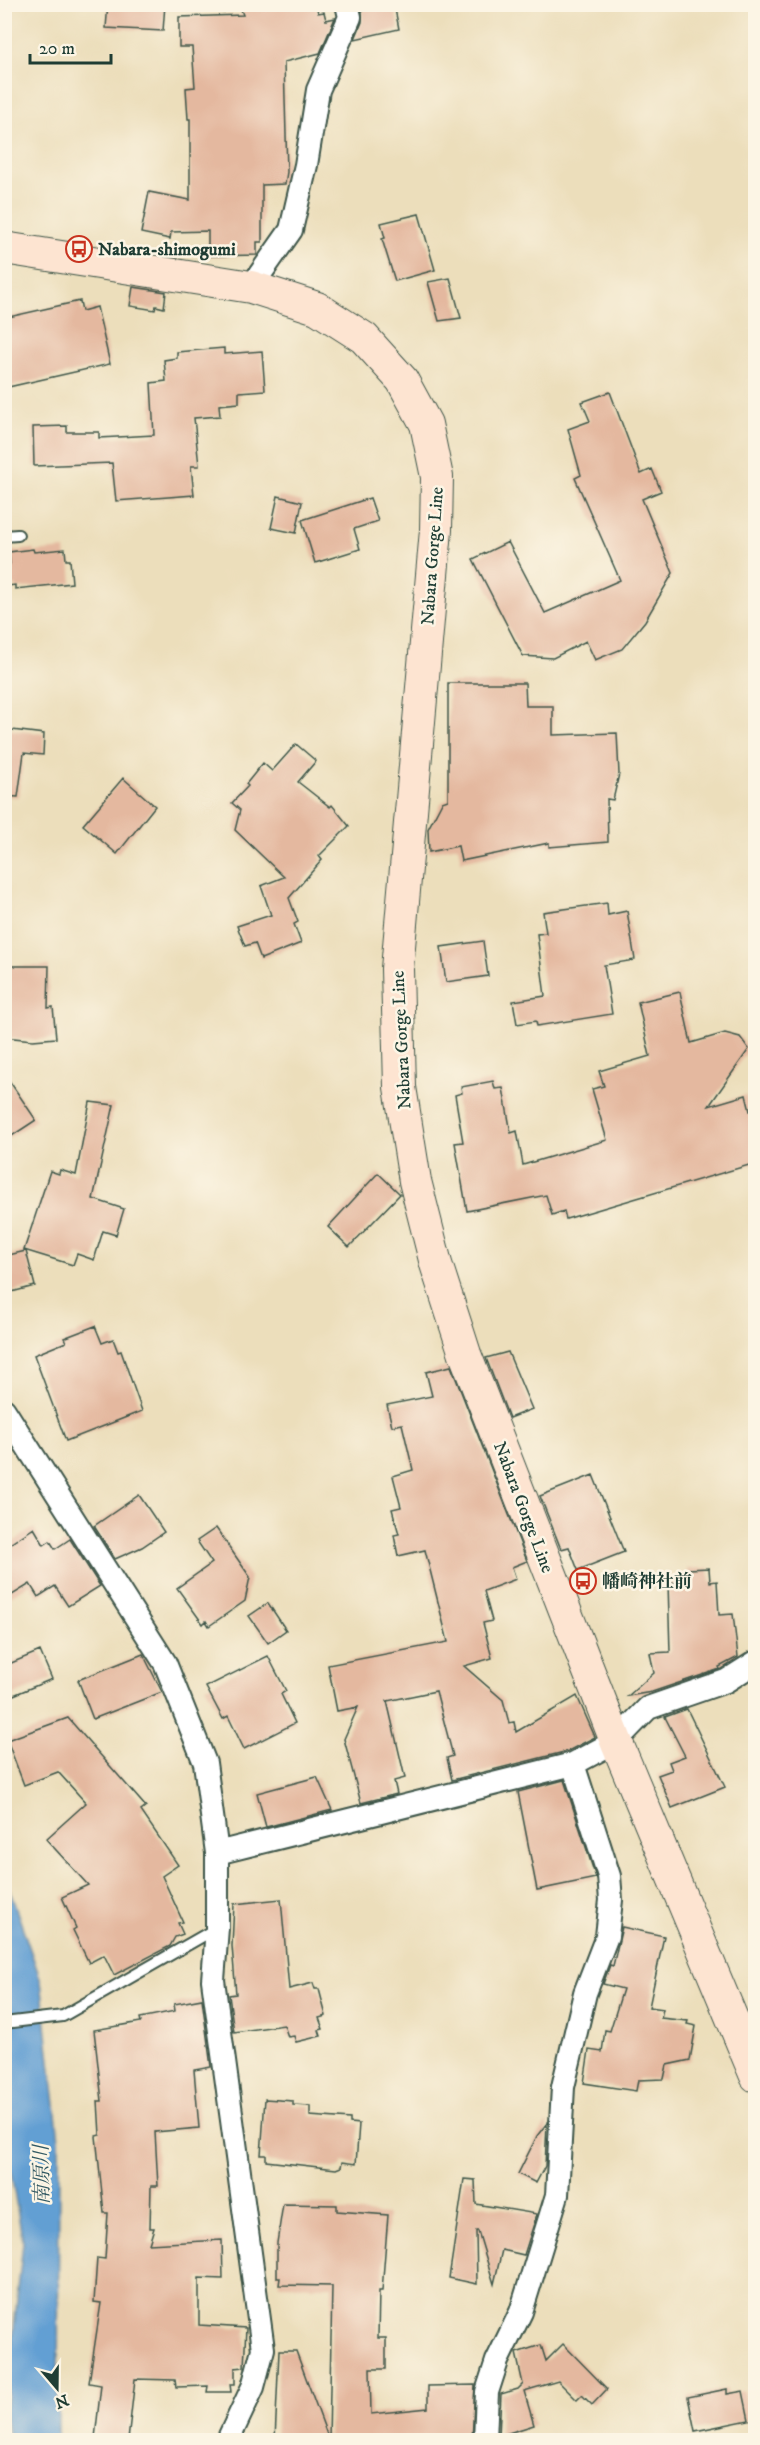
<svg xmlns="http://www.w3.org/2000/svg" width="760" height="2445" font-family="'IM FELL DW Pica','Noto Serif JP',serif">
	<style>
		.water { fill: #629fd3; stroke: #406e84; stroke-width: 1.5 }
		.building { fill: #e4b89f }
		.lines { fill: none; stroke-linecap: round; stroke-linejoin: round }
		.service-casing { stroke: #3e5548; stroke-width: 14 }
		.minor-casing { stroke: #3e5548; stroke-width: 26 }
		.secondary-casing { stroke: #3e5548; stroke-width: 34 }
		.service { stroke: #fff; stroke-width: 10 }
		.minor { stroke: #fff; stroke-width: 22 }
		.secondary { stroke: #fde4d1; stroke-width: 32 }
		.labels { text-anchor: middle; stroke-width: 5; stroke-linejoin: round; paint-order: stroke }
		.poi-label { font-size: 18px; font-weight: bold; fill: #1f3d34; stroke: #fcf5e5; text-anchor: start }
		.street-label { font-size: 18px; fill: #1f3d34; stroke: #fcf5e5 }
		.water-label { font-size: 20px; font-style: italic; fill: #335a64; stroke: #fcf5e5 }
	</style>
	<rect width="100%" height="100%" fill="#fcf5e5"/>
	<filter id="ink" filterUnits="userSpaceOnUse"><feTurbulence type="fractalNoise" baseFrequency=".0167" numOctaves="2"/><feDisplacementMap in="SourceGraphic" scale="12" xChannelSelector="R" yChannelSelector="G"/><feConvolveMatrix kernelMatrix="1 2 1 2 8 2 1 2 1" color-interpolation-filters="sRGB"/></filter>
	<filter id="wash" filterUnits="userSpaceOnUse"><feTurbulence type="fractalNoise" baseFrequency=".008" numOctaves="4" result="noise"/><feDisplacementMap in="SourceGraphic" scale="24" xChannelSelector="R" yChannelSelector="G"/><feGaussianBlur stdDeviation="1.35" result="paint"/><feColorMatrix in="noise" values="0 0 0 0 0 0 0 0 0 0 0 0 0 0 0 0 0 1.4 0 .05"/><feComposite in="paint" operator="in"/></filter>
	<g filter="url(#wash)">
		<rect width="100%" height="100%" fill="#ecdebb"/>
		<path class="water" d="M 4,1874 L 41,1981 L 59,2140 L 58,2440 L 9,2440 L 5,2413 L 23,2242 L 5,2140 Z"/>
		<g id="blocks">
			<path class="building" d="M 108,4 L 165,4 L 163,31 L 106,28 Z
				M 239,4 L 316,4 L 318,13 L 324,12 L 326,20 L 335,18 L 320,53 L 284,62 L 287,172 L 285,184 L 262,185 L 262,242 L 257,242 L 257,255 L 208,256 L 208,231 L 171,232 L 170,239 L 141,233 L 149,192 L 190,200 L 190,119 L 188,119 L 186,88 L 195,87 L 192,47 L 179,47 L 179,17 L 243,15 Z
				M 373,4 L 394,4 L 399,29 L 355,39 L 362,22 L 362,10 L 374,8 Z
				M 419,214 L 435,270 L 395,281 L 382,239 L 385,238 L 381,223 Z
				M 450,278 L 461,318 L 439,321 L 428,282 Z
				M 133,287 L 166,292 L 164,308 L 156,306 L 155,310 L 130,306 Z
				M 80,301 L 82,311 L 97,307 L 110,364 L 4,388 L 4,318 Z
				M 224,348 L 224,354 L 262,351 L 265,390 L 239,392 L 239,403 L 219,405 L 220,416 L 194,418 L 199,466 L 191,466 L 194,495 L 116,501 L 112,463 L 34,466 L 33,427 L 67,426 L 67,432 L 99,432 L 99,438 L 154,435 L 151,383 L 166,381 L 164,360 L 177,358 L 177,352 Z
				M 610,392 L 641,474 L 652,469 L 661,491 L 642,499 L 673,573 L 645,621 L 622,649 L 595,660 L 586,641 L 553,658 L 523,656 L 473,559 L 508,542 L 545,613 L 620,580 L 575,478 L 581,475 L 568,429 L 590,421 L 582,402 Z
				M 278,496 L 302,502 L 296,533 L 271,528 Z
				M 370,498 L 378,521 L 354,529 L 360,549 L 315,563 L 302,520 Z
				M 33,549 L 34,552 L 65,549 L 66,560 L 70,560 L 72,583 L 15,589 L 15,585 L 8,586 L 5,565 L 10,564 L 9,552 Z
				M 448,683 L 525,683 L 526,706 L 553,706 L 553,735 L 617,733 L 619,774 L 613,800 L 607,799 L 608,842 L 549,847 L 549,843 L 461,861 L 458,846 L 429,852 L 428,829 L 442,802 L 448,800 Z
				M 4,729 L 44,734 L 43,755 L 24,753 L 18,797 L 4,796 Z
				M 296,744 L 316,761 L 298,782 L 330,807 L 332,805 L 349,826 L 319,856 L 322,860 L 289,898 L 298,922 L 294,924 L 301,943 L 261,959 L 255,943 L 245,946 L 237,926 L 271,915 L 261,886 L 284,877 L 235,830 L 240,810 L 232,803 L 248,786 L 246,784 L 263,763 L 272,771 Z
				M 123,778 L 155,806 L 117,854 L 83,825 Z
				M 607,903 L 608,915 L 627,911 L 635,960 L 604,965 L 612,1014 L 537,1026 L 536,1021 L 517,1024 L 513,1001 L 545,996 L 537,934 L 546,933 L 543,912 Z
				M 483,941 L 488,976 L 446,982 L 441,947 Z
				M 4,966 L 49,966 L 48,1008 L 53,1007 L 56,1038 L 33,1040 L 4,1037 Z
				M 680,992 L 691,1043 L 725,1033 L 740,1037 L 749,1049 L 709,1106 L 746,1095 L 750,1111 L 756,1109 L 756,1163 L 566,1219 L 564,1211 L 552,1215 L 546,1195 L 467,1211 L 455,1143 L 463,1142 L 455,1095 L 462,1093 L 461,1087 L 493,1081 L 495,1089 L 503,1088 L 511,1133 L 517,1131 L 523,1165 L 607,1140 L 592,1089 L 604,1086 L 599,1071 L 650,1056 L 638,1002 Z
				M 4,1073 L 36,1120 L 4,1141 Z
				M 90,1102 L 114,1105 L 93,1199 L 124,1209 L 116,1235 L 103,1231 L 94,1260 L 77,1254 L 73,1265 L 24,1250 L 50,1171 L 59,1174 L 60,1170 L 76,1175 Z
				M 378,1173 L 400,1194 L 349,1247 L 328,1227 Z
				M 26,1251 L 35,1286 L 4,1294 L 4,1256 Z
				M 95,1326 L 102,1343 L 113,1339 L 118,1352 L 121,1351 L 142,1411 L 66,1441 L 34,1355 L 66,1342 L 64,1338 Z
				M 508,1352 L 532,1409 L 509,1418 L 486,1358 Z
				M 451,1366 L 527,1561 L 512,1567 L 516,1579 L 484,1591 L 492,1621 L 483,1623 L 492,1658 L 464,1666 L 503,1700 L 509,1723 L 514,1722 L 516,1732 L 577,1696 L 595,1737 L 568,1751 L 452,1780 L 447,1758 L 453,1756 L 436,1691 L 387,1701 L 405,1778 L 394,1781 L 397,1794 L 361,1803 L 344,1739 L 358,1707 L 337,1711 L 328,1665 L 448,1642 L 425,1550 L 398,1556 L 394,1535 L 399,1534 L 392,1509 L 401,1507 L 393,1476 L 413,1470 L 402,1424 L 392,1426 L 387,1405 L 432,1396 L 426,1372 Z
				M 593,1475 L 624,1552 L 578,1570 L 569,1547 L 561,1549 L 540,1496 Z
				M 139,1495 L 164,1532 L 142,1547 L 115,1559 L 94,1526 Z
				M 34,1528 L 44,1545 L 50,1541 L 55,1549 L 70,1539 L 100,1586 L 68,1606 L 55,1586 L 38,1597 L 30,1584 L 4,1600 L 4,1548 Z
				M 216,1528 L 250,1577 L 245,1601 L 209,1626 L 206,1621 L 203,1624 L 177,1588 L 212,1563 L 197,1541 Z
				M 709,1568 L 710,1582 L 717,1581 L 719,1615 L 733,1614 L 738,1657 L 719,1667 L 720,1669 L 652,1692 L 628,1696 L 654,1673 L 650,1653 L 670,1652 L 668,1583 L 689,1582 L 688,1569 Z
				M 268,1603 L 286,1630 L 268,1643 L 249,1616 Z
				M 40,1651 L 52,1679 L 4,1699 L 4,1666 Z
				M 143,1654 L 162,1692 L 93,1719 L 78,1680 Z
				M 268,1656 L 286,1691 L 281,1694 L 295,1723 L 244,1749 L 228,1716 L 223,1719 L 206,1687 Z
				M 687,1709 L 725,1787 L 672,1808 L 658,1775 L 672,1770 L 669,1762 L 685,1756 L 665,1717 Z
				M 68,1718 L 146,1807 L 141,1811 L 178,1865 L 162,1876 L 183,1922 L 178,1923 L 183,1934 L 175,1937 L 170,1946 L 114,1975 L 104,1955 L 89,1963 L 73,1930 L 76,1928 L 62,1897 L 88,1885 L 46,1839 L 86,1803 L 58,1772 L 24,1785 L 7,1740 Z
				M 317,1777 L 332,1810 L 266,1827 L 257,1793 Z
				M 564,1780 L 596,1878 L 537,1890 L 518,1792 Z
				M 281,1899 L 289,1989 L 313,1983 L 315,1989 L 319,1989 L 326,2016 L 319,2018 L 323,2029 L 319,2030 L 321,2036 L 296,2042 L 294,2036 L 288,2037 L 284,2025 L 234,2032 L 229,1995 L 236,1994 L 232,1946 L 234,1904 Z
				M 622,1927 L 664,1936 L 649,2007 L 663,2009 L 661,2018 L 688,2021 L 687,2024 L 696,2026 L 690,2060 L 667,2065 L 664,2079 L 638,2080 L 636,2091 L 584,2083 L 589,2050 L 602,2052 L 605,2030 L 610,2031 L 623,1989 L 603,1984 L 610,1965 L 613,1966 Z
				M 202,1999 L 211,2067 L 194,2070 L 199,2128 L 155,2132 L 158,2186 L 151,2186 L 150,2228 L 154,2228 L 149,2244 L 222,2240 L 223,2279 L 199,2278 L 199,2325 L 246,2328 L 244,2367 L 235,2368 L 235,2384 L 230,2384 L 231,2392 L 207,2392 L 208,2386 L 176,2387 L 175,2380 L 135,2379 L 128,2440 L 95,2438 L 101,2385 L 89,2383 L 101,2303 L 94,2302 L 97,2258 L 105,2259 L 108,2213 L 104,2213 L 96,2136 L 100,2135 L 98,2101 L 102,2101 L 94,2030 L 135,2023 L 141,2022 L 140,2018 L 175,2011 L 174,2004 Z
				M 265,2099 L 293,2101 L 293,2105 L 310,2106 L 310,2116 L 350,2119 L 350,2123 L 359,2124 L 356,2164 L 342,2162 L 341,2167 L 336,2169 L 266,2161 L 266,2155 L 261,2155 Z
				M 547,2123 L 545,2166 L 536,2183 L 518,2174 L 537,2136 Z
				M 464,2179 L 475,2180 L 476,2204 L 537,2214 L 524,2255 L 502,2250 L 494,2284 L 478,2231 L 476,2231 L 477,2284 L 449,2278 Z
				M 283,2204 L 337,2205 L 337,2211 L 388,2215 L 382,2291 L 379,2291 L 378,2338 L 386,2338 L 386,2369 L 370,2369 L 371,2414 L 428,2408 L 428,2386 L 475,2385 L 472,2440 L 329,2440 L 332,2286 L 279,2285 L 280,2278 L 277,2278 L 277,2243 Z
				M 563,2344 L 607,2389 L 592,2405 L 582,2395 L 577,2400 L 558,2381 L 524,2391 L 534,2425 L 499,2436 L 501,2394 L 518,2389 L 523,2384 L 516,2353 L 541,2345 L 546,2361 Z
				M 279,2351 L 296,2351 L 329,2440 L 275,2440 Z
				M 727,2389 L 727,2394 L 743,2391 L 749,2420 L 695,2431 L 688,2397 Z"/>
		</g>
	</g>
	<g filter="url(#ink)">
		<use href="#blocks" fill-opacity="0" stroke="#3e5548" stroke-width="1.5"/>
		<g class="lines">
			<defs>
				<path id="service" d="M 4,536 L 18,535
					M 4,2023 L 63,2016 L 217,1928"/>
				<path id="minor" d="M 251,287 L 291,230 L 306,165 L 318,90 L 350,17 L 347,4
					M 4,1410 L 165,1663 L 205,1763 L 217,1853 L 217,1928 L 213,1980 L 263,2349 L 253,2387 L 228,2440
					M 217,1853 L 573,1764 L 616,1741 L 648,1708 L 726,1681 L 756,1662
					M 485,2440 L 487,2392 L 497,2361 L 521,2312 L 557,2195 L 563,2087 L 585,1993 L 607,1936 L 611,1900 L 609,1876 L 573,1764"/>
				<path id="secondary" d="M 4,248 L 251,287 L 317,308 L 364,338 L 402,380 L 426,424 L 437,477 L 436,530 L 397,969 L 400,1087 L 415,1181 L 436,1264 L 465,1354 L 616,1741 L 756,2076"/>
			</defs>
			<use href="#service" class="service-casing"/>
			<use href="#minor" class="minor-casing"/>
			<use href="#secondary" class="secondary-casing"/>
			<use href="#service" class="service"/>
			<use href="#minor" class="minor"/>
			<use href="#secondary" class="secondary"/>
		</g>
	</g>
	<defs>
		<symbol id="bus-ring" viewBox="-11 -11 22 22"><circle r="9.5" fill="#fcf5e5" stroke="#c8321e" stroke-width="1.5"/><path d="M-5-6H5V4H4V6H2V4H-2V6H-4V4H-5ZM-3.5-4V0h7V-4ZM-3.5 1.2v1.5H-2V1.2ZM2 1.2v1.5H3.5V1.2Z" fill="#c8321e"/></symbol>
	</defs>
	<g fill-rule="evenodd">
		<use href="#bus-ring" x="64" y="234" width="30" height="30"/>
		<use href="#bus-ring" x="568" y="1566" width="30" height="30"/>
	</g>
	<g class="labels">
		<g class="poi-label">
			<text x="98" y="255">Nabara-shimogumi</text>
			<text x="602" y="1587">幡崎神社前</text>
		</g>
		<g class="street-label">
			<text transform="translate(432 556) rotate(-86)" y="6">Nabara Gorge Line</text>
			<text transform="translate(401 1040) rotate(-93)" y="6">Nabara Gorge Line</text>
			<text transform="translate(524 1507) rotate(69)" y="6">Nabara Gorge Line</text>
		</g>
		<g class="water-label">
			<text transform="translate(41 2175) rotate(-91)" y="7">南原川</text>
		</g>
	</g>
	<rect width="760" height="2445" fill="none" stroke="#fcf5e5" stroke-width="24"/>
	<g transform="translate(57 2388) rotate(160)" stroke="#fcf5e5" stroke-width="4.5" paint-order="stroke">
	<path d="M0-4.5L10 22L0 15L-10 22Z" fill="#1f3d34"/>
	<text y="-9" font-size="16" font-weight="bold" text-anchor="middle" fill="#1f3d34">N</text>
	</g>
	<path d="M30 54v9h81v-9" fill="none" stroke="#1f3d34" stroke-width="3"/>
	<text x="39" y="54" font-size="18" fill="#1f3d34" stroke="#fcf5e5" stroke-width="4.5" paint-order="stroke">20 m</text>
</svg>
